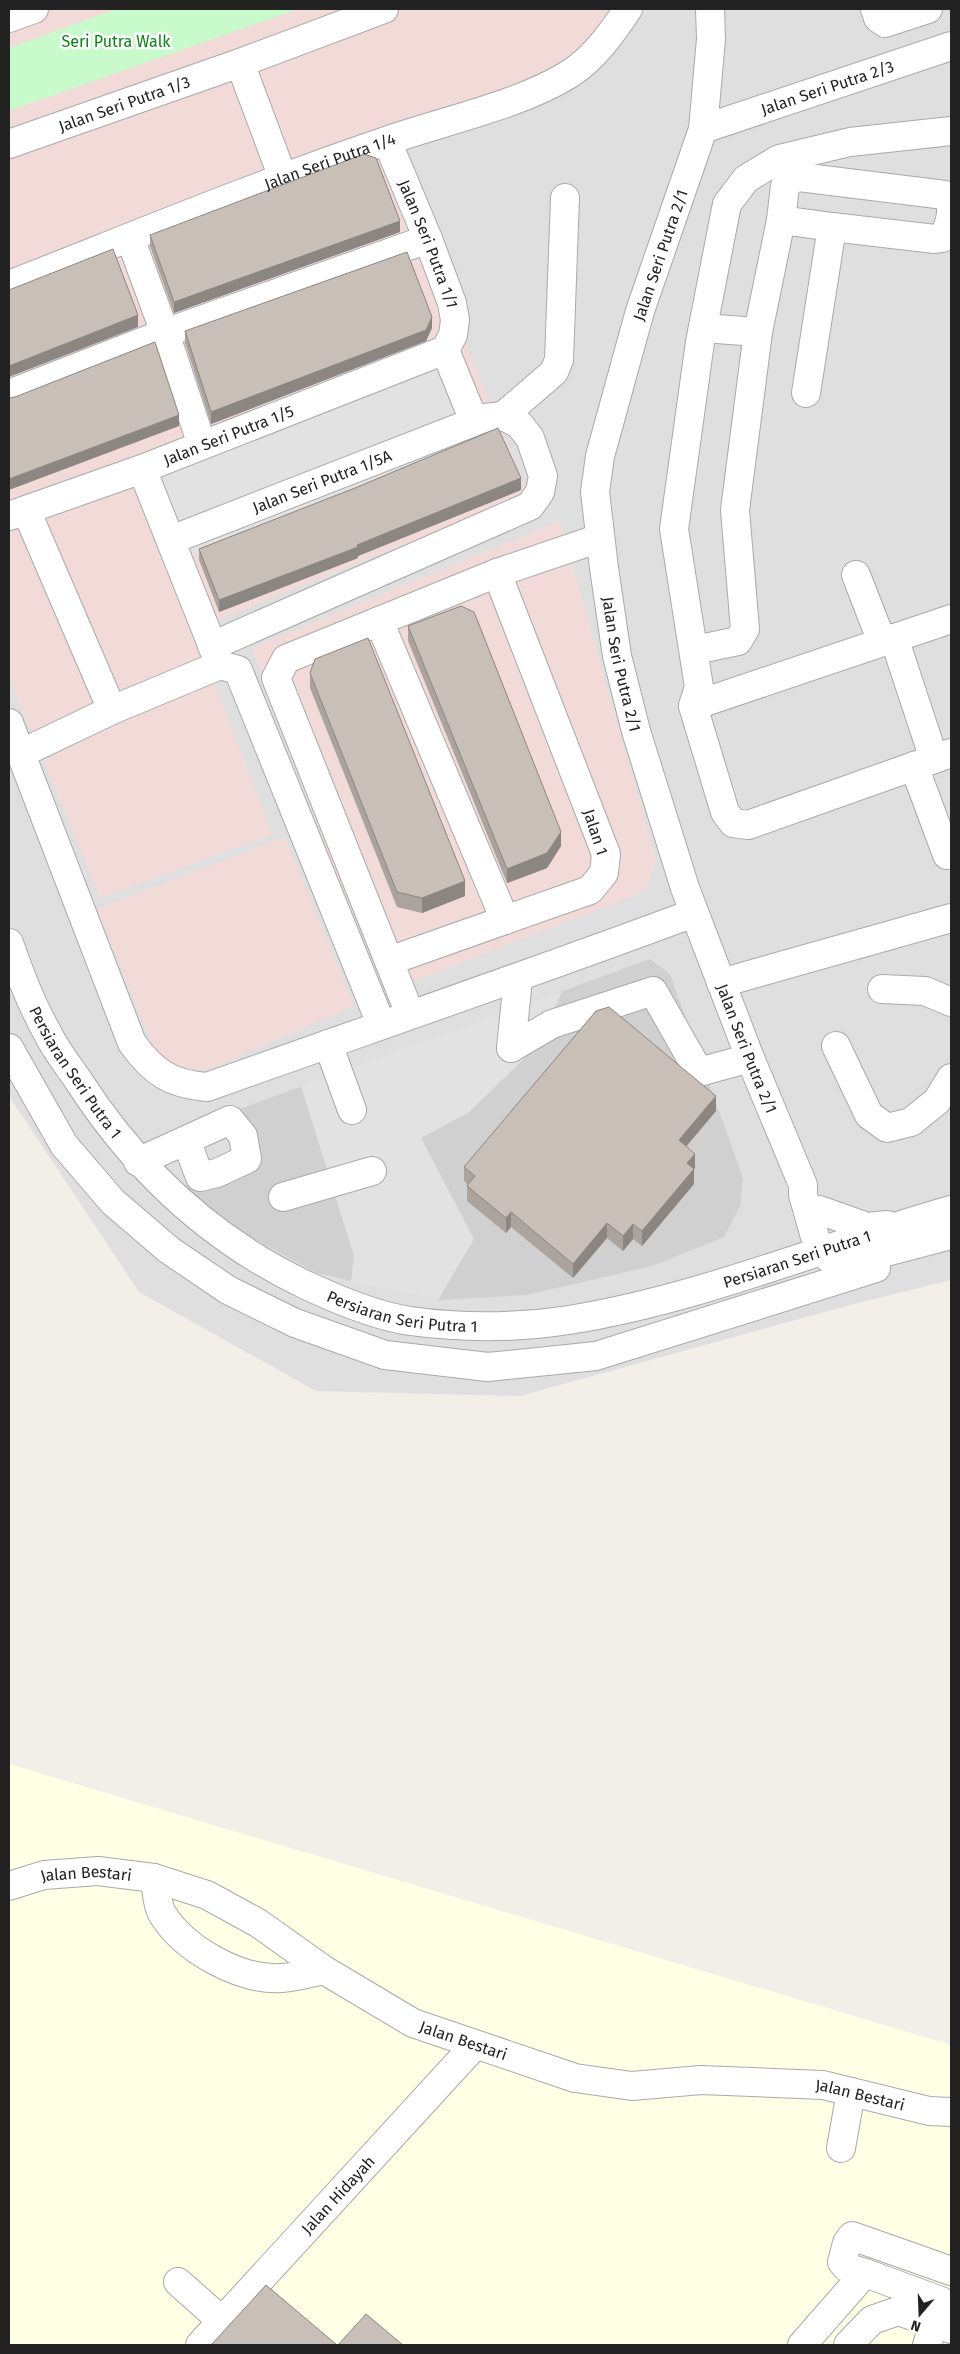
<svg xmlns="http://www.w3.org/2000/svg" width="960" height="2354" font-family="'Fira Sans',sans-serif">
	<style>
		.residential { fill: #e0dfdf }
		.commercial { fill: #f2dad9 }
		.education { fill: #ffffe5 }
		.religious { fill: #d0d0d0 }
		.park { fill: #c8facc }
		.parking { fill: #e2e2e2 }
		.lines { fill: none; stroke-linecap: round; stroke-linejoin: round }
		.minor-casing { stroke: #a9a9a9; stroke-width: 30 }
		.minor { stroke: #fff; stroke-width: 28 }
		.wall { fill: #aba49e }
		.shaded-wall { fill: #8b8681 }
		.building { fill: #c7bfb8; stroke: #8b8681 }
		.labels { text-anchor: middle; stroke-width: 5; stroke-linejoin: round; paint-order: stroke }
		.park-label { font-size: 16px; fill: #0c8416; stroke: #fff }
		.street-label { font-size: 16px; fill: #222; stroke: #fff }
	</style>
	<rect width="100%" height="100%" fill="#f2efe9"/>
	<path class="residential" d="M 9,9 L 951,9 L 951,1280 L 850,1305 L 520,1396 L 316,1391 L 139,1292 L 9,1096 Z"/>
	<path class="commercial" d="M 9,9 L 617,9 L 565,64 L 526,84 L 377,136 L 529,494 L 193,630 L 273,834 L 101,898 L 9,677 Z
		M 560,521 L 656,860 L 646,891 L 380,994 L 252,648 Z
		M 285,837 L 354,1006 L 207,1070 L 182,1068 L 156,1054 L 97,909 Z"/>
	<path class="education" d="M 9,1764 L 951,2045 L 951,2345 L 9,2345 Z"/>
	<path class="religious" d="M 650,959 L 670,974 L 743,1178 L 740,1206 L 724,1237 L 652,1266 L 526,1295 L 438,1300 L 317,1273 L 216,1219 L 183,1186 L 241,1167 L 223,1115 Z"/>
	<path class="park" d="M 116,9 L 298,9 L 9,111 L 9,48 Z"/>
	<path class="parking" d="M 439,360 L 479,440 L 187,559 L 153,472 Z
		M 562,991 L 540,1043 L 468,1113 L 421,1138 L 474,1239 L 438,1300 L 351,1281 L 354,1256 L 301,1086 Z"/>
	<g class="lines">
		<defs>
			<g id="minor">
				<path id="s1" d="M 710,9 L 711,39 L 703,129 L 640,311 L 600,456 L 595,492 L 604,568 L 617,656 L 636,731 L 685,888 L 750,1058 L 803,1185 L 803,1195 L 819,1251 L 829,1258 L 859,1259 L 951,1235"/>
				<path d="M 875,9 L 878,18 L 885,23 L 928,9"/>
				<path d="M 9,18 L 34,9"/>
				<path d="M 240,63 L 283,178"/>
				<path id="s2" d="M 703,129 L 951,46"/>
				<path d="M 951,131 L 850,142 L 779,159 L 746,179 L 727,204 L 700,342 L 674,529 L 699,687 L 693,706 L 725,812 L 733,823 L 748,825 L 951,753"/>
				<path id="s3" d="M 387,141 L 428,239 L 452,303 L 455,320 L 453,335 L 445,350"/>
				<path id="s4" d="M 9,144 L 240,63 L 384,9"/>
				<path d="M 781,220 L 832,227"/>
				<path d="M 130,238 L 165,333 L 202,445"/>
				<path id="s5" d="M 9,285 C 134,236 259,184 386,141 C 443,121 521,105 571,73 C 595,57 612,33 628,9"/>
				<path d="M 703,328 L 758,332"/>
				<path d="M 445,350 L 474,421"/>
				<path d="M 9,394 L 165,333 L 428,239"/>
				<path d="M 503,416 L 554,372 L 559,360 L 565,198"/>
				<path d="M 26,510 L 112,710"/>
				<path id="s6" d="M 9,516 L 142,469 L 445,350"/>
				<path id="s7" d="M 171,540 L 484,418 L 503,416 L 519,424 L 530,438 L 543,476 L 540,492 L 530,506 L 212,646"/>
				<path d="M 856,575 L 882,642"/>
				<path d="M 379,621 L 505,920"/>
				<path d="M 894,638 L 934,759"/>
				<path d="M 695,650 L 738,641 L 745,629 L 735,510 L 758,332 L 781,220 L 785,186 L 788,181 L 799,177 L 945,195 C 957,204 949,228 942,238 L 935,239 L 832,227 L 806,393"/>
				<path d="M 220,665 L 238,670 L 381,1024"/>
				<path d="M 693,706 L 951,619"/>
				<path d="M 9,723 L 132,1043 C 153,1072 170,1084 207,1087 C 370,1029 533,973 694,913"/>
				<path d="M 22,753 L 112,710 L 220,665 L 142,469"/>
				<path d="M 914,766 L 947,855"/>
				<path id="s8" d="M 9,943 C 20,974 31,1004 47,1032 C 55,1049 67,1064 78,1080 C 136,1170 210,1240 308,1286 C 338,1300 376,1316 410,1321 C 461,1328 517,1328 569,1320 C 700,1299 824,1246 951,1210"/>
				<path d="M 389,961 L 590,890 L 604,873 L 606,854 L 497,573"/>
				<path d="M 721,983 L 951,918"/>
				<path d="M 882,989 L 925,991 L 951,1002"/>
				<path d="M 410,1014 L 276,678 L 286,659 L 497,573 L 600,538"/>
				<path d="M 328,1044 L 352,1110"/>
				<path d="M 836,1046 L 869,1115 L 887,1128 L 911,1122 L 937,1101 L 951,1078"/>
				<path d="M 9,1048 L 64,1145 L 113,1202 L 169,1250 L 228,1290 L 295,1323 L 385,1355 L 488,1367 L 596,1356 L 876,1268"/>
				<path d="M 511,1048 L 552,1024 L 653,991 L 699,1072 L 750,1058"/>
				<path d="M 511,1048 L 518,979"/>
				<path d="M 138,1162 L 230,1120 L 243,1136 L 247,1159 L 217,1173 L 200,1177 L 186,1140"/>
				<path d="M 283,1197 L 372,1171"/>
				<path d="M 819,1210 L 867,1227 L 887,1225"/>
				<path d="M 154,1878 C 157,1889 157,1906 163,1915 C 185,1950 241,1981 282,1978 C 296,1977 310,1973 324,1970"/>
				<path id="s9" d="M 9,1886 L 44,1875 L 98,1871 L 154,1878 L 207,1895 L 258,1923 L 324,1970 L 413,2023 L 575,2078 L 632,2086 L 701,2080 L 823,2085 L 929,2111 L 951,2112"/>
				<path d="M 841,2148 L 851,2092"/>
				<path d="M 865,2273 L 846,2267 L 842,2262 L 847,2243 L 852,2236 L 951,2271"/>
				<path d="M 178,2282 L 222,2321"/>
				<path id="s10" d="M 200,2345 L 475,2045"/>
				<path d="M 802,2345 L 865,2273 L 941,2301"/>
				<path d="M 848,2345 L 872,2320 L 898,2311 L 951,2329"/>
				<path d="M 927,2345 L 940,2305"/>
			</g>
		</defs>
		<use href="#minor" class="minor-casing"/>
		<use href="#minor" class="minor"/>
	</g>
	<path class="wall" d="M 400,232 L 174,313 L 150,246 L 150,235 Z
		M 432,328 L 426,341 L 211,424 L 185,343 L 185,331 Z
		M 521,490 L 358,556 L 358,558 L 219,612 L 199,560 L 199,549 Z
		M 408,626 L 561,846 L 547,868 L 507,883 L 408,641 Z
		M 310,673 L 465,896 L 422,913 L 397,907 L 310,688 Z
		M 716,1111 L 686,1146 L 695,1168 L 694,1169 L 694,1184 L 642,1246 L 633,1239 L 623,1251 L 607,1238 L 573,1278 L 511,1227 L 506,1233 L 467,1201 L 467,1186 L 468,1185 L 464,1181 L 464,1167 Z"/>
	<path class="shaded-wall" d="M 400,221 L 400,232 L 174,313 L 174,302 Z
		M 138,315 L 138,327 L 9,377 L 9,366 Z
		M 432,317 L 432,328 L 426,341 L 211,424 L 211,412 Z
		M 179,415 L 179,426 L 9,490 L 9,479 Z
		M 521,478 L 521,490 L 358,556 L 358,558 L 219,612 L 219,600 Z
		M 561,832 L 561,846 L 547,868 L 507,883 L 507,869 Z
		M 465,881 L 465,896 L 422,913 L 422,898 Z
		M 716,1096 L 716,1111 L 679,1155 L 679,1140 Z
		M 695,1154 L 695,1168 L 687,1178 L 687,1163 Z
		M 694,1169 L 694,1184 L 642,1246 L 642,1231 Z
		M 511,1212 L 511,1227 L 506,1233 L 506,1218 Z
		M 607,1223 L 607,1238 L 573,1278 L 573,1264 Z
		M 633,1224 L 633,1239 L 623,1251 L 623,1236 Z"/>
	<path class="building" d="M 364,154 L 376,158 L 400,221 L 174,302 L 150,235 Z
		M 113,249 L 138,315 L 9,366 L 9,290 Z
		M 407,252 L 432,317 L 426,330 L 211,412 L 185,331 Z
		M 155,342 L 179,415 L 9,479 L 9,398 L 15,397 Z
		M 498,428 L 521,478 L 357,545 L 358,547 L 219,600 L 199,549 L 355,488 Z
		M 461,606 L 474,612 L 561,832 L 547,853 L 507,869 L 408,626 Z
		M 368,638 L 465,881 L 422,898 L 397,892 L 310,673 L 315,659 Z
		M 609,1007 L 716,1096 L 679,1140 L 695,1154 L 687,1163 L 694,1169 L 642,1231 L 633,1224 L 623,1236 L 607,1223 L 573,1264 L 511,1212 L 506,1218 L 467,1186 L 475,1176 L 464,1167 L 596,1011 Z
		M 266,2285 L 337,2345 L 214,2345 L 212,2344 Z
		M 366,2314 L 403,2345 L 338,2345 Z"/>
	<g class="labels">
		<g class="park-label">
			<text x="116" y="47">Seri Putra Walk</text>
		</g>
		<g class="street-label">
			<text dy="6" stroke="none"><textPath href="#s2" startOffset="131">Jalan Seri Putra 2/3</textPath></text>
			<text dy="6" stroke="none"><textPath href="#s4" startOffset="122">Jalan Seri Putra 1/3</textPath></text>
			<text dy="6" stroke="none"><textPath href="#s5" startOffset="344">Jalan Seri Putra 1/4</textPath></text>
			<text dy="6" stroke="none"><textPath href="#s3" startOffset="111">Jalan Seri Putra 1/1</textPath></text>
			<text transform="translate(660 255) rotate(-71)" y="6">Jalan Seri Putra 2/1</text>
			<text dy="6" stroke="none"><textPath href="#s6" startOffset="234">Jalan Seri Putra 1/5</textPath></text>
			<text dy="6" stroke="none"><textPath href="#s7" startOffset="162">Jalan Seri Putra 1/5A</textPath></text>
			<text dy="6" stroke="none"><textPath href="#s1" startOffset="674">Jalan Seri Putra 2/1</textPath></text>
			<text transform="translate(596 832) rotate(72)" y="6">Jalan 1</text>
			<text dy="6" stroke="none"><textPath href="#s1" startOffset="1079">Jalan Seri Putra 2/1</textPath></text>
			<text dy="6" stroke="none"><textPath href="#s8" startOffset="146">Persiaran Seri Putra 1</textPath></text>
			<text dy="6" stroke="none"><textPath href="#s8" startOffset="971">Persiaran Seri Putra 1</textPath></text>
			<text dy="6" stroke="none"><textPath href="#s8" startOffset="566">Persiaran Seri Putra 1</textPath></text>
			<text dy="6" stroke="none"><textPath href="#s9" startOffset="79">Jalan Bestari</textPath></text>
			<text dy="6" stroke="none"><textPath href="#s9" startOffset="499">Jalan Bestari</textPath></text>
			<text dy="6" stroke="none"><textPath href="#s9" startOffset="904">Jalan Bestari</textPath></text>
			<text dy="6" stroke="none"><textPath href="#s10" startOffset="204">Jalan Hidayah</textPath></text>
		</g>
	</g>
	<rect width="960" height="2354" fill="none" stroke="#222222" stroke-width="20"/>
	<g transform="translate(920 2314) rotate(199)" stroke="#ffffff" stroke-width="4" paint-order="stroke">
	<path d="M0-4L9 19L0 12L-9 19Z" fill="#222222"/>
	<text y="-8" font-size="14" font-weight="bold" text-anchor="middle" fill="#222222">N</text>
	</g>
</svg>
